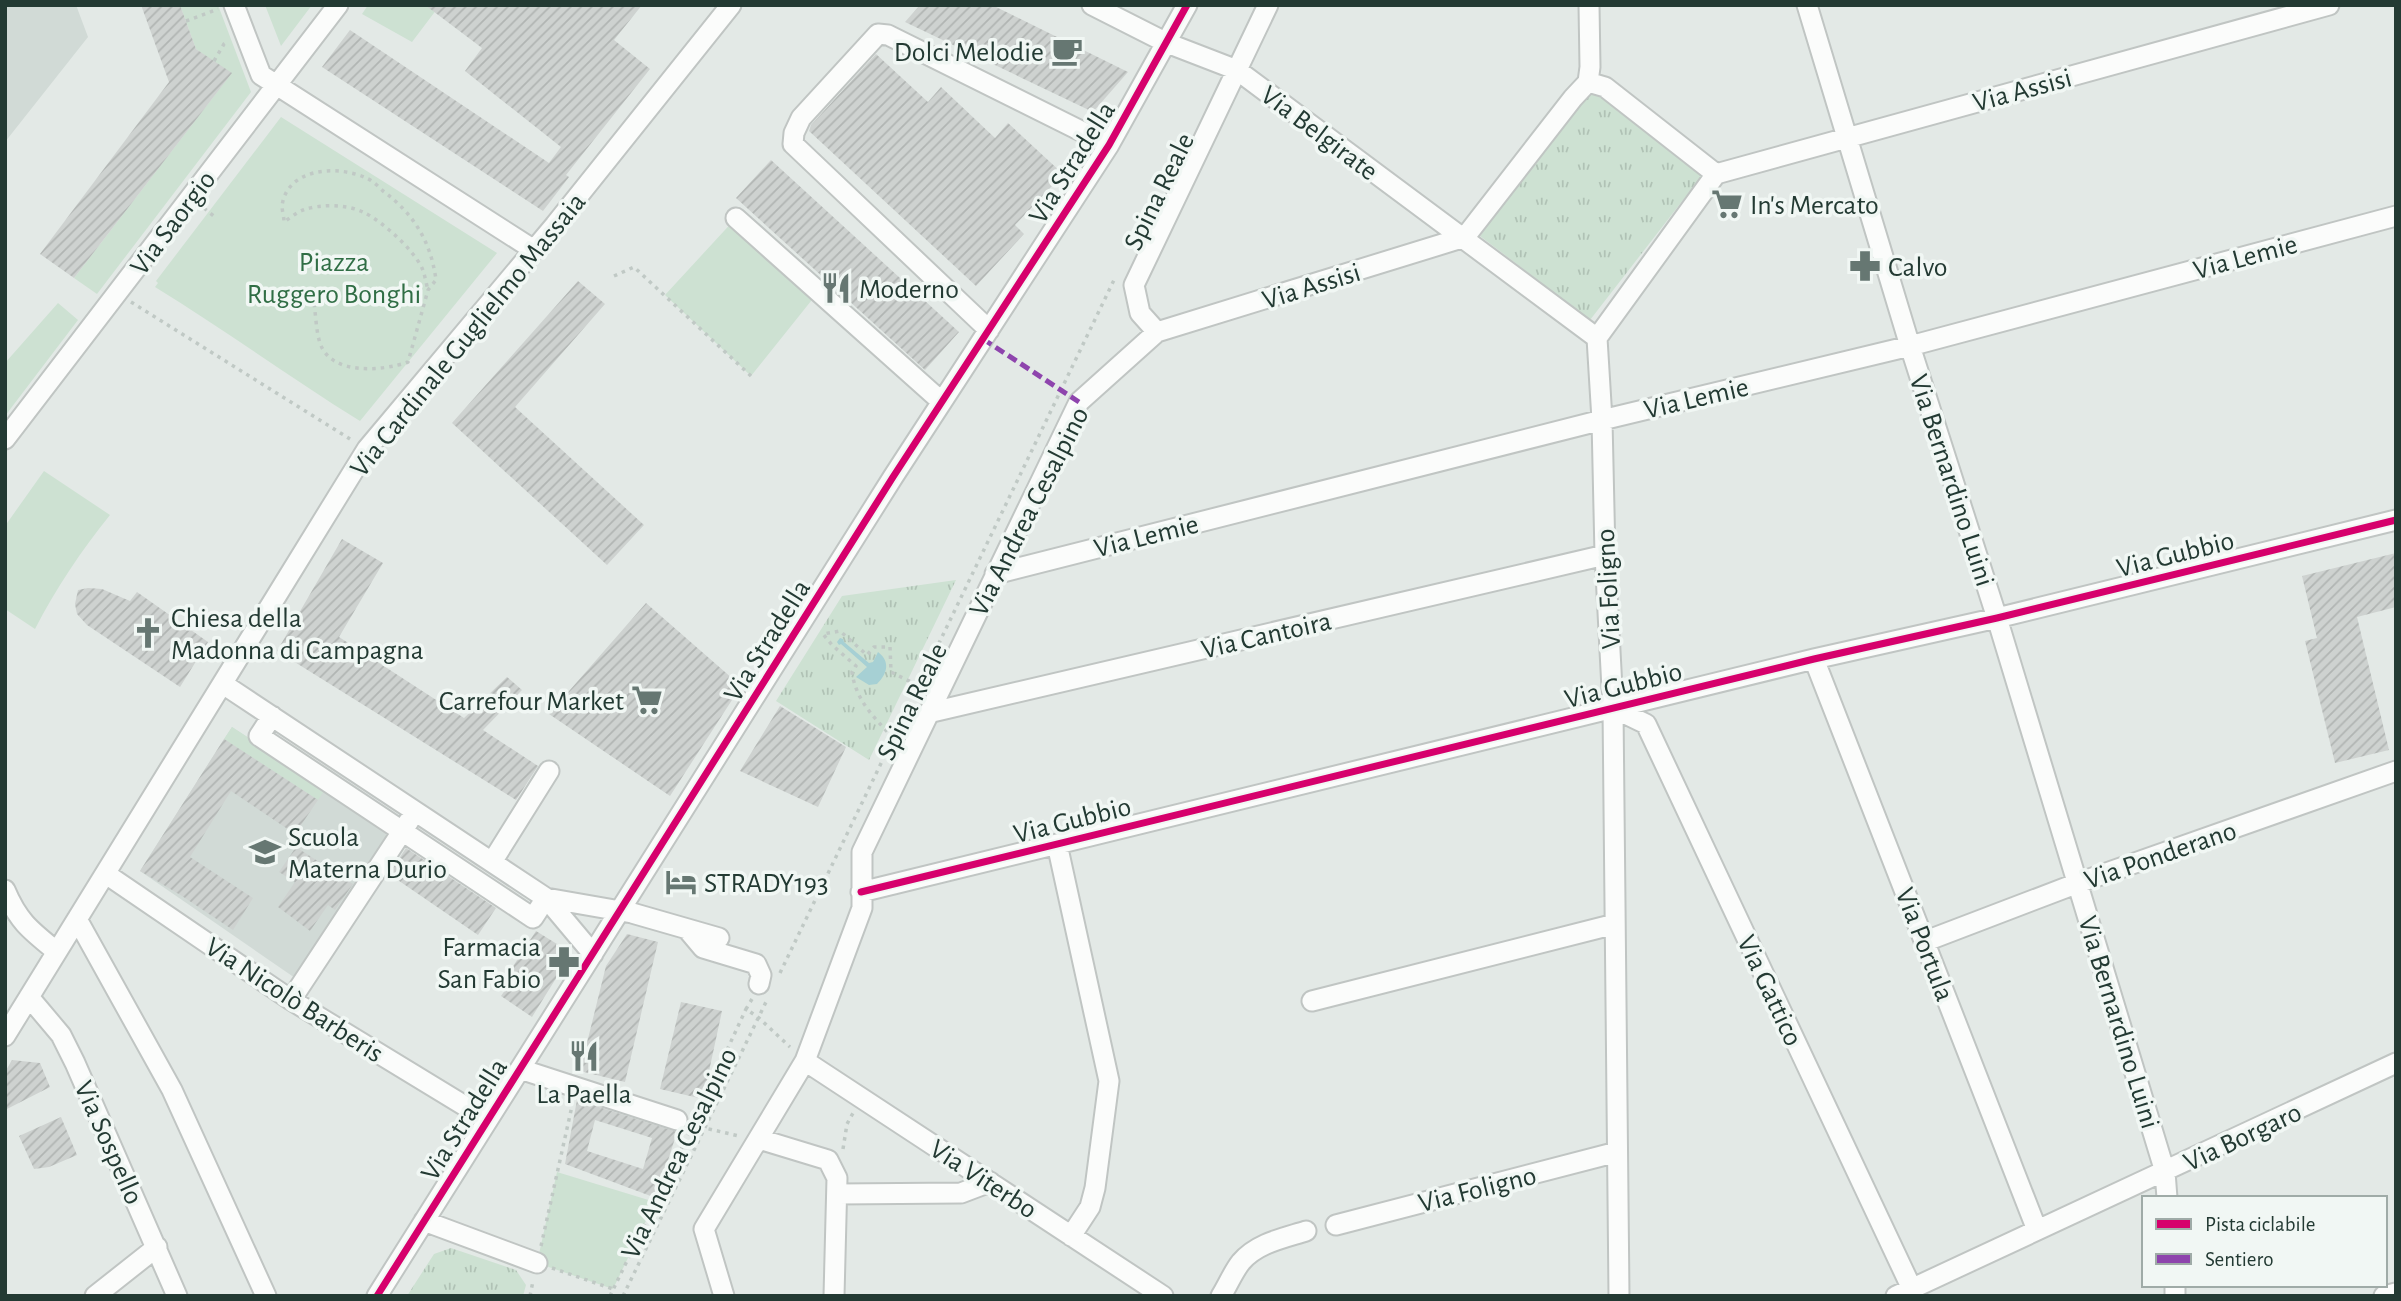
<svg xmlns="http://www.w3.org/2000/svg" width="2401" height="1301" font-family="'Alegreya Sans',sans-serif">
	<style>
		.built { fill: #d1dad6 }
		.grass { fill: url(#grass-tufts) }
		.garden { fill: #cde1d2 }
		.water { fill: #a6d0d4 }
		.building { fill: url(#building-hatch); fill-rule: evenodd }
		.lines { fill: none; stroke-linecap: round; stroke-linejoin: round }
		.minor-casing { stroke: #c0c5c3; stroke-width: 23 }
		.path { stroke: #c0c9c5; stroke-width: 3.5; stroke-dasharray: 3.5 5; stroke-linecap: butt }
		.minor { stroke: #fbfcfb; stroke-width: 19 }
		.quiet { stroke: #8e44ad; stroke-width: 5; stroke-dasharray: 10 5; stroke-linecap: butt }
		.cycleway-casing { stroke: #f1f7f4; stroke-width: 11 }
		.cycleway { stroke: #d6006c; stroke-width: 7 }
		.labels { text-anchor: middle; stroke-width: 7; stroke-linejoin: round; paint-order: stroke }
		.poi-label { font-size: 28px; fill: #233a33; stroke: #f1f7f4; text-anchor: start }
		.street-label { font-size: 28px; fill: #233a33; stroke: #f1f7f4 }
		.park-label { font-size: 28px; fill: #306e45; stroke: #f1f7f4 }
	</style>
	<defs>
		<pattern id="grass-tufts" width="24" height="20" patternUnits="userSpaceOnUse" patternTransform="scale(1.75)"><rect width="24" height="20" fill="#cde1d2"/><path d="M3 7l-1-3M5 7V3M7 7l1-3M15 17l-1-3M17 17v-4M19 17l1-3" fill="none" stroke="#b0c2b5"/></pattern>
		<pattern id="building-hatch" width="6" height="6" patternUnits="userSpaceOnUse" patternTransform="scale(1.75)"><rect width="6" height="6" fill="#ced2d0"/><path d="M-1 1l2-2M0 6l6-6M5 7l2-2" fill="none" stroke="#b1b5b3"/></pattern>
	</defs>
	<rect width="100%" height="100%" fill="#e3e9e6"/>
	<path class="built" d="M 5,5 L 76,5 L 88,37 L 5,142 Z
		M 232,727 L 390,833 L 298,980 L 140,871 Z"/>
	<path class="grass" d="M 1590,81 L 1704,173 L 1590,320 L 1480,236 Z
		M 956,580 L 869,760 L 776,701 L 842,596 Z
		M 451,1248 L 516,1270 L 526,1285 L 523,1296 L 407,1296 L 434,1254 Z"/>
	<path class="garden" d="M 180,5 L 218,5 L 251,92 L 97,294 L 74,278 L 231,74 L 196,49 Z
		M 265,5 L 312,5 L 281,46 Z
		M 368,5 L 440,5 L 412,42 L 362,14 Z
		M 281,117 L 497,253 L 360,421 C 291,378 225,330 155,287 L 158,283 L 156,281 Z
		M 736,218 L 819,291 L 751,376 L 665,295 Z
		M 58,303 L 78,320 L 5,416 L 5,363 Z
		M 44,471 L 110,515 C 81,551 56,588 35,629 L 5,609 L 5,526 Z
		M 232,727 L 326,788 L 318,800 L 224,739 Z
		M 557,1172 L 655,1202 L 613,1289 L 537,1263 Z"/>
	<path class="water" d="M 840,638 L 843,639 L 844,642 L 869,663 L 873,662 L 878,652 C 891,662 887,674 877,684 L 869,685 L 856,677 L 867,667 L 841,644 L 839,645 L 837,642 Z"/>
	<path class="building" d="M 141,5 L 180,5 L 196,49 L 232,73 L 74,278 L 40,254 L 169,82 Z
		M 425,5 L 642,5 L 614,40 L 650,69 L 566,175 L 569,177 L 543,211 L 322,67 L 350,30 L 549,163 L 561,147 L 465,71 L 482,48 Z
		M 920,5 L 992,5 L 1128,72 L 1093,112 L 905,22 Z
		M 876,54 L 928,102 L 941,87 L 995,138 L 1008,123 L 1063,174 L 1015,225 L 1024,234 L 976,286 L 809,131 L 811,125 Z
		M 771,160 L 959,332 L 925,370 L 736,198 Z
		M 578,281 L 605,304 L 515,407 L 644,525 L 607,565 L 452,423 Z
		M 342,539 L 383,563 L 339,637 L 464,718 L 507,677 L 522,690 L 483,730 L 538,766 L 516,800 L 277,651 Z
		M 2396,553 L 2396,607 L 2357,617 L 2389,750 L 2335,763 L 2305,641 L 2317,638 L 2302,576 Z
		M 88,588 L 102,589 L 130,601 L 137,592 L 208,642 L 180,687 L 87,625 L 77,614 L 75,604 L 78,590 Z
		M 646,603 L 741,686 L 670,796 L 549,714 Z
		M 780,706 L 846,747 L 818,807 L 740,771 Z
		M 224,739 L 318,800 L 295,834 L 231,791 L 190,857 L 253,898 L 233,930 L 182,896 L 140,871 Z
		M 296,847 L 353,884 L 335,910 L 328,905 L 310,931 L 278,907 L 295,882 L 279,872 Z
		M 406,848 L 496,908 L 478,935 L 389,874 Z
		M 536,931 L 565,949 L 568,959 L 532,1017 L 501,996 L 512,980 L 506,977 Z
		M 627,934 L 658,942 L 625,1082 L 580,1071 L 606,966 Z
		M 681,1002 L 722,1011 L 703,1099 L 660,1089 Z
		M 12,1060 L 40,1063 L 50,1087 L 5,1110 L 5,1072 Z
		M 577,1100 L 677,1132 L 656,1198 L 565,1164 ZM 595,1120 L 652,1138 L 643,1169 L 587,1151 Z
		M 61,1117 L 77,1155 L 49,1167 L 34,1169 L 19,1136 Z"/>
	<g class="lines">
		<defs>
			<path id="minor" d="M 234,5 L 261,75 L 534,250
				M 1092,5 L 1167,43 L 1237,70 L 1597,338 L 1716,174 L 1605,87 L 1588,82 L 1573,98 L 1465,237
				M 1807,5 L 1910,346 L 1997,618 L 2165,1172 L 2167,1198
				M 1588,82 L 1590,67 L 1589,5
				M 1716,174 L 2329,5
				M 736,218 L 942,402
				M 989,330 L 793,144 L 794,133 L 801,118 L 878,34 L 888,35 L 1109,145
				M 1157,332 L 1140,313 L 1134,285 L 1268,5
				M 1597,338 L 1602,420 L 1605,555 L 1613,708 L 1619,1296
				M 5,439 L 338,5
				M 995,574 L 1602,420 L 1910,346 L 2396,216
				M 1814,659 L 2037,1230
				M 223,684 L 546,898 L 593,954
				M 1613,708 L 1646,724 L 1912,1289
				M 928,713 L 1605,555
				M 272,716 L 259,736 L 533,918 L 546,898
				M 1057,844 L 1109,1081 L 1095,1188 L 1090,1207 L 1071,1236
				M 492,862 L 549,771
				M 106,874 L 291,1000 L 488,1120
				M 5,890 C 18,921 30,930 56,951
				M 861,892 L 1814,659 L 1997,618 L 2396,520
				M 546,898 L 632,913 L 719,938
				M 77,919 L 172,1090 L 266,1296
				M 687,929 L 703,948 L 756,964 L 761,975 L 759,984
				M 1926,941 L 2078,883 L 2396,771
				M 29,997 L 61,1035 L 75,1063 L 177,1296
				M 291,1000 L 409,821
				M 1312,1001 L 1615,924
				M 5,1036 L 367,449 L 555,225 L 731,5
				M 805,1061 L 1163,1296
				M 520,1069 L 677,1120
				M 759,1139 L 828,1160 L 837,1178 L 834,1296
				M 838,1194 L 961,1193 L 990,1182
				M 424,1221 L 537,1263
				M 1336,1225 L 1617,1152
				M 2175,1285 L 2175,1296
				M 95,1296 L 157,1247
				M 377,1296 L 893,477 L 1109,145 L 1187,5
				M 724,1296 L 704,1229 L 805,1061 L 862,908 L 862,852 L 1079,402 L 1157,332 L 1465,237
				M 1221,1296 C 1228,1285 1233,1272 1241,1262 C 1257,1243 1284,1238 1306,1231
				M 1896,1296 L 2396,1063
				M 2384,1296 L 2396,1293"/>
		</defs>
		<use href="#minor" class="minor-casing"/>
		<path class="path" d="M 186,21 L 218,9
			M 214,61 L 224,44 L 227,42
			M 204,208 L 216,218
			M 614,276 L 634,267 L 751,376
			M 131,302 L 350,439
			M 314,304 C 316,316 316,331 320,343 C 331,376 383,371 408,362 L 428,290 L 436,280 C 431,242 414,214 383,191 C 378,186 372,180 366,178 C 339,165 287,167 282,206 C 282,210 284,217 284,222 C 290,218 297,212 303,210 C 320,204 346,204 363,212 C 382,221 413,249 422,268 C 425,275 426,283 428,290
			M 893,738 C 874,717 856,701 852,672 L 856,666 L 832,645 L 823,634 L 840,631 L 867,655 L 874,647 L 890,647 L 891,672 L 919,686
			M 780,973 L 1114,280
			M 752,999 L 746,1009 L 759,1018 L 790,1047
			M 695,1119 L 746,1009
			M 692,1125 L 739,1136
			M 843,1149 L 847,1124 L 853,1113
			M 541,1246 L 572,1106
			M 552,1268 L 613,1289
			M 530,1296 L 533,1281
			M 610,1296 L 688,1135
			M 623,1296 L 766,1002"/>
		<use href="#minor" class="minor"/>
		<path class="quiet" d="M 983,339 L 1079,402"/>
		<defs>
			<path id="cycleway" d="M 861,892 L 1814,659 L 1997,618 L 2396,520
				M 377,1296 L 893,477 L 1109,145 L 1187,5"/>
		</defs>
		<use href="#cycleway" class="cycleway-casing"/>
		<use href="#cycleway" class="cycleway"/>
	</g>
	<defs>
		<symbol id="cafe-bare" viewBox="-9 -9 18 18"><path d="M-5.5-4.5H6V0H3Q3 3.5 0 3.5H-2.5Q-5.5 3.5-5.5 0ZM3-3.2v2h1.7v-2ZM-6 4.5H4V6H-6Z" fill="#667772" stroke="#f1f7f4" stroke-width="2.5" paint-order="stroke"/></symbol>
		<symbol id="supermarket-bare" viewBox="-9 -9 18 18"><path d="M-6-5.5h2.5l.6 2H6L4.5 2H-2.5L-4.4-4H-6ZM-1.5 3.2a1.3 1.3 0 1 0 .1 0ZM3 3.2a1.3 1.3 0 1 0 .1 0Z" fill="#667772" stroke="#f1f7f4" stroke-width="2.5" paint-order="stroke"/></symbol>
		<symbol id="pharmacy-bare" viewBox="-9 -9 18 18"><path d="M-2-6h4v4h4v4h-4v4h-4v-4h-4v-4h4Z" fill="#667772" stroke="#f1f7f4" stroke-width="2.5" paint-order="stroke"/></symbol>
		<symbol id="restaurant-bare" viewBox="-9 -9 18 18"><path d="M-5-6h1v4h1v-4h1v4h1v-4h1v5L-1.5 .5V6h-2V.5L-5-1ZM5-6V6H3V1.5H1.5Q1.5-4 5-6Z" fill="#667772" stroke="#f1f7f4" stroke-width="2.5" paint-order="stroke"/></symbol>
		<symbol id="church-bare" viewBox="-9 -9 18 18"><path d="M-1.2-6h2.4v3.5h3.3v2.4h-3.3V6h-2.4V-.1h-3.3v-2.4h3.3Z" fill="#667772" stroke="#f1f7f4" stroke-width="2.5" paint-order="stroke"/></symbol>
		<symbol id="school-bare" viewBox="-9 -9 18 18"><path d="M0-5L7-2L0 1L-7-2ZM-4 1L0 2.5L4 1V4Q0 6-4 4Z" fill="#667772" stroke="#f1f7f4" stroke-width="2.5" paint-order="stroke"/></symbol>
		<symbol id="hotel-bare" viewBox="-9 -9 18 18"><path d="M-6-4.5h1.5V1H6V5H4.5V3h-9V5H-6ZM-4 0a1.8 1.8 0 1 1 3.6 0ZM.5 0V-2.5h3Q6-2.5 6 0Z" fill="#667772" stroke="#f1f7f4" stroke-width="2.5" paint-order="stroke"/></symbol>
	</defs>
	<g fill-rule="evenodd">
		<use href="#cafe-bare" x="1045" y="29" width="44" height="44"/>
		<use href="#supermarket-bare" x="1705" y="182" width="44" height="44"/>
		<use href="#pharmacy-bare" x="1843" y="244" width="44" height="44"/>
		<use href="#restaurant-bare" x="814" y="266" width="44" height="44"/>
		<use href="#church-bare" x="126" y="611" width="44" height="44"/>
		<use href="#supermarket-bare" x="625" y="678" width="44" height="44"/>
		<use href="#school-bare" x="243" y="830" width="44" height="44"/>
		<use href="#hotel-bare" x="659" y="860" width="44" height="44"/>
		<use href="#pharmacy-bare" x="542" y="940" width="44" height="44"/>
		<use href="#restaurant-bare" x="562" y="1034" width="44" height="44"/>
	</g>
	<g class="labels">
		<g class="poi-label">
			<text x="1044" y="61" text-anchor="end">Dolci Melodie</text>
			<text x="1750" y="214">In's Mercato</text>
			<text x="1888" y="276">Calvo</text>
			<text x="859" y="298">Moderno</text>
			<text x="171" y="627">Chiesa della<tspan x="171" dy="32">Madonna di Campagna</tspan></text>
			<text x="624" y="710" text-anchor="end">Carrefour Market</text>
			<text x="288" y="846">Scuola<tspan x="288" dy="32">Materna Durio</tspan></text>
			<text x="704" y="892">STRADY193</text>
			<text x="541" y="956" text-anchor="end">Farmacia<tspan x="541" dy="32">San Fabio</tspan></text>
			<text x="584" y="1103" text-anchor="middle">La Paella</text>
		</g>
		<g class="street-label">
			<text transform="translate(2022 89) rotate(-15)" y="10">Via Assisi</text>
			<text transform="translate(1320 132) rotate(37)" y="10">Via Belgirate</text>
			<text transform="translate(1071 162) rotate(-58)" y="10">Via Stradella</text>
			<text transform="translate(1158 191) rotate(-64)" y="10">Spina Reale</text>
			<text transform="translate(172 222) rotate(-53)" y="10">Via Saorgio</text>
			<text transform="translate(2245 256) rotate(-15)" y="10">Via Lemie</text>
			<text transform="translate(1311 285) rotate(-17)" y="10">Via Assisi</text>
			<text transform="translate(467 334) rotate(-51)" y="10">Via Cardinale Guglielmo Massaia</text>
			<text transform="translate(1696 397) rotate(-13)" y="10">Via Lemie</text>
			<text transform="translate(1953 480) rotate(72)" y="10">Via Bernardino Luini</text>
			<text transform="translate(1028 511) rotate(-63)" y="10">Via Andrea Cesalpino</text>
			<text transform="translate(1146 535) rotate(-14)" y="10">Via Lemie</text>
			<text transform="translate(2175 553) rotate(-14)" y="10">Via Gubbio</text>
			<text transform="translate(1607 589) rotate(-93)" y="10">Via Foligno</text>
			<text transform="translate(1266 634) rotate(-13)" y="10">Via Cantoira</text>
			<text transform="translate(766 640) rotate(-58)" y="10">Via Stradella</text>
			<text transform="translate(1623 684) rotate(-14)" y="10">Via Gubbio</text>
			<text transform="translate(911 701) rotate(-64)" y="10">Spina Reale</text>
			<text transform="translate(1072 819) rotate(-14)" y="10">Via Gubbio</text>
			<text transform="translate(2160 854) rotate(-19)" y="10">Via Ponderano</text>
			<text transform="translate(1926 944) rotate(69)" y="10">Via Portula</text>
			<text transform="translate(1771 990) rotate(65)" y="10">Via Gattico</text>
			<text transform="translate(295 999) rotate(33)" y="10">Via Nicolò Barberis</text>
			<text transform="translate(2120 1022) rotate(73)" y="10">Via Bernardino Luini</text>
			<text transform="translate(463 1119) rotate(-58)" y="10">Via Stradella</text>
			<text transform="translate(2242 1136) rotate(-25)" y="10">Via Borgaro</text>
			<text transform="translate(110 1142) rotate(66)" y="10">Via Sospello</text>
			<text transform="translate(678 1153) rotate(-64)" y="10">Via Andrea Cesalpino</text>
			<text transform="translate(984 1178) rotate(33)" y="10">Via Viterbo</text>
			<text transform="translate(1477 1188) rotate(-14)" y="10">Via Foligno</text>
		</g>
		<g class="park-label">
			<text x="334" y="271">Piazza<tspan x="334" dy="32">Ruggero Bonghi</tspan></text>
		</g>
	</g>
	<rect width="2401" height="1301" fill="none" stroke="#233a33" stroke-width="14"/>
	<rect x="2142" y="1196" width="245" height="91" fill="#f1f7f4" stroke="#9faba7" stroke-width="2"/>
	<rect x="2156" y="1219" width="35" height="10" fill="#d6006c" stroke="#9faba7" stroke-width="2"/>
	<text x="2205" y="1231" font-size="21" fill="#233a33">Pista ciclabile</text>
	<rect x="2156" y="1254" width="35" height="10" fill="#8e44ad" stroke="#9faba7" stroke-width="2"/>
	<text x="2205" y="1266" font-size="21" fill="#233a33">Sentiero</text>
</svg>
